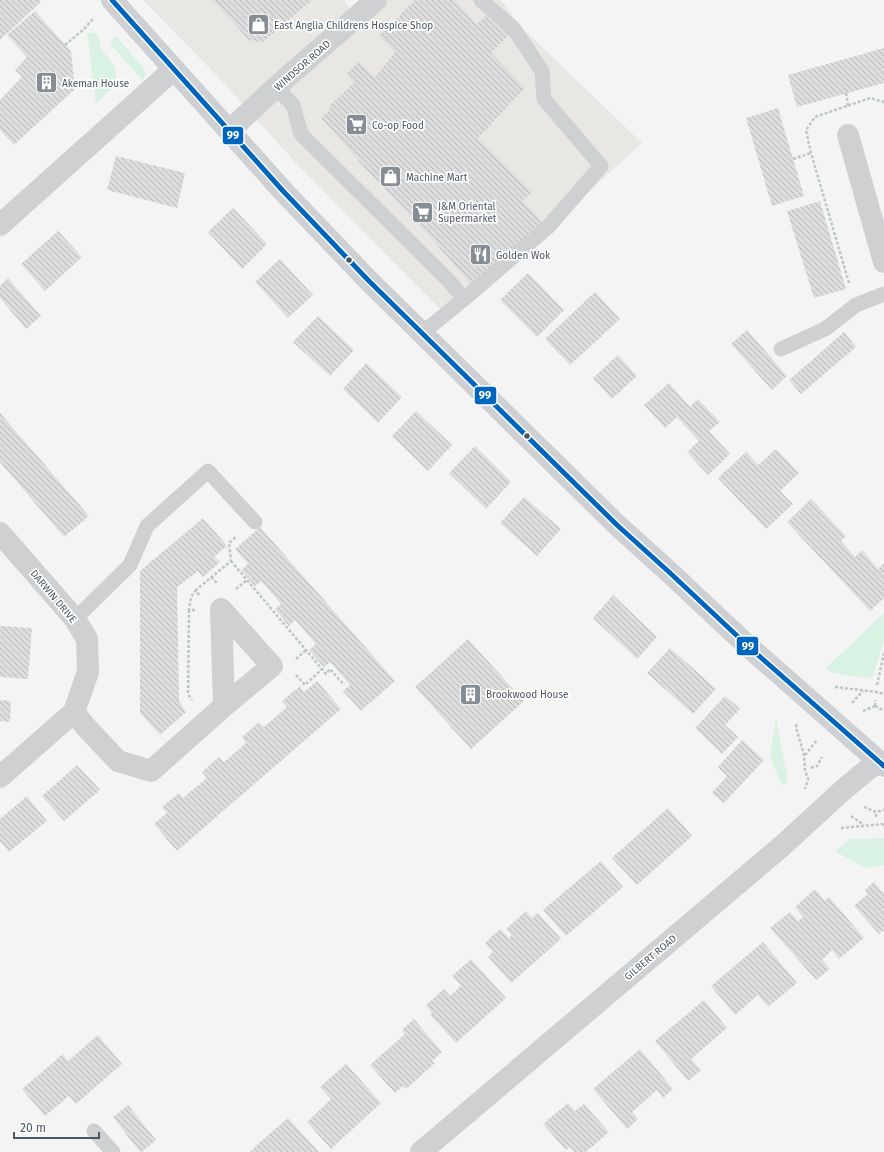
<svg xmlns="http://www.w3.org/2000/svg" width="884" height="1152" font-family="'Fira Sans',sans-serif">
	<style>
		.commercial { fill: #e8e7e3 }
		.grass { fill: #d9f2e3 }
		.building { fill: url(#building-back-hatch) }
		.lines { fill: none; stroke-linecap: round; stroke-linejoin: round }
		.path { stroke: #bcc7c4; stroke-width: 2.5; stroke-dasharray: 3 2; stroke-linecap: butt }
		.service { stroke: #ced0d2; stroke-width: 15 }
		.minor { stroke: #ced0d2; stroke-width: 22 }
		.tertiary { stroke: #ced0d2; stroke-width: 22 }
		.secondary { stroke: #ced0d4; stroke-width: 22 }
		.bus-1-casing { stroke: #fff; stroke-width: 8 }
		.bus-1 { stroke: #0065bd; stroke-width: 5 }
		.bus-dot { fill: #4a5661; stroke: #fff; stroke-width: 1.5 }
		.labels { text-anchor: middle; stroke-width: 3.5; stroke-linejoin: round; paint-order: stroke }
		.poi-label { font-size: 10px; fill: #4a5661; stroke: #fff; text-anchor: start }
		.street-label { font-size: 10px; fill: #4a5661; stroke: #fff }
		.line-badge { stroke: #fff; stroke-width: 1.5 }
		.badge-label { font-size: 11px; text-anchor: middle; font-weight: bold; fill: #fff }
	</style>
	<defs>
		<pattern id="building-back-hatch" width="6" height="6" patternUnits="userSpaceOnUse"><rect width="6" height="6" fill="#ddddde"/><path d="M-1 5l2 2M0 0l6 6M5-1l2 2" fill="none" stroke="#b5b6b7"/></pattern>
	</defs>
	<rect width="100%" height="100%" fill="#f4f4f4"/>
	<path class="commercial" d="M 143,0 L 343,0 L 358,17 L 376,0 L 501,0 L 519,25 L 642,143 L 450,319 L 414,283 L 294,161 L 223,82 Z"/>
	<path class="grass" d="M 87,32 L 97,34 C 99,39 100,49 103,52 C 104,54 106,55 107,56 C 126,78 113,88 96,103 Z
		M 116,36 L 145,70 L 145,74 L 143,81 L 111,45 L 111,41 Z
		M 884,613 L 884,640 L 873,677 L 869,678 L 832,673 L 825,669 Z
		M 776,718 L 788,781 L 782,786 L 770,756 Z
		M 884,838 L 884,865 L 864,868 L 835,851 L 851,839 Z"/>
	<path class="building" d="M 0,0 L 40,0 L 41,2 L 0,40 Z
		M 213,0 L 312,0 L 263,42 L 249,40 Z
		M 415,0 L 455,0 L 477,24 L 489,13 L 510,34 L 491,53 L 525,88 L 478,138 L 532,192 L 523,200 L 542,222 L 472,286 L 434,241 L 367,170 L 321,118 L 331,109 L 329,106 L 354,83 L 346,74 L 359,62 L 375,77 L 395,52 L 379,36 Z
		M 35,11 L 71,51 L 75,89 L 14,145 L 0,130 L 0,100 L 22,77 L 15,70 L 27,57 L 7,35 Z
		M 884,48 L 884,83 L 797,107 L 788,75 Z
		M 778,108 L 804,196 L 772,206 L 746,118 Z
		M 116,156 L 185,173 L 177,208 L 107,190 Z
		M 820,201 L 846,289 L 814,298 L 787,211 Z
		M 233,208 L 267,244 L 242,269 L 208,232 Z
		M 58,231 L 82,257 L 45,291 L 21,264 Z
		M 280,259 L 313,295 L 288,318 L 255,282 Z
		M 528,273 L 564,310 L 537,337 L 500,300 Z
		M 8,278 L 41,316 L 26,329 L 0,298 L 0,286 Z
		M 595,292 L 620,319 L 570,365 L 545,339 Z
		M 318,316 L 354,350 L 330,376 L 293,342 Z
		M 747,330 L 787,376 L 772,390 L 731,344 Z
		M 844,332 L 856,347 L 801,394 L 789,380 Z
		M 618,355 L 637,376 L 612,399 L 593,378 Z
		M 366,363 L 402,397 L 378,423 L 343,389 Z
		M 669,383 L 690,407 L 698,399 L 720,422 L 709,431 L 730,454 L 708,475 L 687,452 L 699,441 L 677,417 L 665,428 L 644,405 Z
		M 416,411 L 452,445 L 428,471 L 392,436 Z
		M 0,413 L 89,516 L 64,537 L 0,462 Z
		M 475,446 L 511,482 L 486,509 L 449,473 Z
		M 776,449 L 799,473 L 780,491 L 793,504 L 766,529 L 718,478 L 746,452 L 758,465 Z
		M 524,497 L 561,529 L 537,556 L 500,523 Z
		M 811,499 L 846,536 L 841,541 L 855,557 L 862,550 L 878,569 L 884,563 L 884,598 L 870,611 L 787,522 Z
		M 203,518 L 227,546 L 214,557 L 220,562 L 203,577 L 198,571 L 177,587 L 179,701 L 186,712 L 160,735 L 140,713 L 140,571 Z
		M 260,527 L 395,681 L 361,711 L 343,691 L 350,685 L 330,662 L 324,667 L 309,650 L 316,644 L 295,620 L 289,626 L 275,609 L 281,604 L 261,581 L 255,586 L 241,570 L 248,564 L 235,549 Z
		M 613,595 L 657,637 L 637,659 L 593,618 Z
		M 0,626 L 32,628 L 28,679 L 0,677 Z
		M 468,639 L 524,701 L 471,749 L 415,687 Z
		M 670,648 L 716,689 L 693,714 L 647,673 Z
		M 317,681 L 341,709 L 177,851 L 154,824 L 167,813 L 162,807 L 179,793 L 183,798 L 207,778 L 202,772 L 219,757 L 224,762 L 246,743 L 242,737 L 259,722 L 264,727 L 287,707 L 282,701 L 300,686 L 304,692 Z
		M 725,696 L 740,709 L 725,725 L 738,737 L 722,754 L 695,728 Z
		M 0,700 L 11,701 L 10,722 L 0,721 Z
		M 742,740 L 764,760 L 724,803 L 712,793 L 727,776 L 718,767 Z
		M 77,765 L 100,790 L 64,821 L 42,796 Z
		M 27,796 L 47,821 L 9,852 L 0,841 L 0,819 Z
		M 668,808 L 692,836 L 637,885 L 612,858 Z
		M 601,861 L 623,887 L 566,936 L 543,910 Z
		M 874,882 L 884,894 L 884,930 L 879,934 L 854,906 L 868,894 L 865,890 Z
		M 815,889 L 825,901 L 829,897 L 864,938 L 839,959 L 832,950 L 822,960 L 830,969 L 816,980 L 770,928 L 790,912 L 798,921 L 803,917 L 795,907 Z
		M 526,911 L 532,918 L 538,913 L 561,939 L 511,983 L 488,957 L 493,952 L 485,943 L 500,929 L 509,938 L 512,935 L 506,929 Z
		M 763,942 L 797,983 L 768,1007 L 758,995 L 735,1015 L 711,986 Z
		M 471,959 L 506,998 L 456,1043 L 430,1015 L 432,1013 L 426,1005 L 444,989 L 450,996 L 461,986 L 452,976 Z
		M 704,1000 L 727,1028 L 691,1059 L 701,1070 L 688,1081 L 655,1041 Z
		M 414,1019 L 442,1052 L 432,1061 L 435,1063 L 406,1089 L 403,1086 L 395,1093 L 370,1065 L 405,1034 L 402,1030 Z
		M 98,1035 L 122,1064 L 76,1104 L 69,1096 L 45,1116 L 22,1089 L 63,1054 L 68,1061 Z
		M 640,1049 L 673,1089 L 663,1098 L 657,1090 L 632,1112 L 638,1119 L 627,1129 L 593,1089 Z
		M 346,1064 L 381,1103 L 331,1149 L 307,1122 L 331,1099 L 320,1087 Z
		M 568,1103 L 575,1111 L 584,1104 L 609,1132 L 586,1152 L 574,1152 L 570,1147 L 566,1150 L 543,1124 Z
		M 128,1105 L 156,1140 L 142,1152 L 140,1152 L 113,1117 Z
		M 288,1118 L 319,1152 L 250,1152 L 258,1144 Z"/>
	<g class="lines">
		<path class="path" d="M 65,45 L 83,30 L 93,19
			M 846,93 L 848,106
			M 793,159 L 811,153
			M 849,283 L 811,153 L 806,130 L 815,117 L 870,98 L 884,102
			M 231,561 L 322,669 L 326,674 L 330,669 L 344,685
			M 211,577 L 218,584
			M 236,589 L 247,580
			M 199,595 L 196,590 L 231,561 L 229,543 L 237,536
			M 189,610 L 188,694 L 192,700
			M 195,610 L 189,610 L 191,597 L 196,590
			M 296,659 L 306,650
			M 296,675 L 305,685 L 322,669
			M 877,685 L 884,653
			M 835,687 L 877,692 L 884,694
			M 852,703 L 863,691
			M 875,706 L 884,711
			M 875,706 L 876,700
			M 863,711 L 875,706
			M 796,724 L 797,731 L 804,755 L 805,770 L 808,779 L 805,789
			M 805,755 L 817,740
			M 811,768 L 817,766 L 822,757
			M 864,807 L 876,812 L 884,810
			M 851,816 L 864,825
			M 876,817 L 876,812
			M 841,828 L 884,824"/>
		<path class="service" d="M 276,87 L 293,105 L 301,134 L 449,281 L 464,299 L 421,334
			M 464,299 L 548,227 L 601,166 L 544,99 L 542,71 L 514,29 L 481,0
			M 781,349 L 825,329 L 856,305 L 884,294
			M 75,619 L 130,565 L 147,526 L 208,471 L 255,522
			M 94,1131 L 113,1152"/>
		<path class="minor" d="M 229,131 L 276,87 L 376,0
			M 848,135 L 884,262
			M 0,225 L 174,69
			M 0,533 L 75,619 L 87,639 L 88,672 L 74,712 L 0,777
			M 74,712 L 85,726 L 118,761 L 151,771 L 224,706 L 221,609 L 272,666 L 224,706"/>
		<path class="tertiary" d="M 421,1152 L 782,846 L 843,790 L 878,761"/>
		<path class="secondary" d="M 112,0 L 283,191 L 368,280 L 617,525 L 669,572 L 749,647 L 884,766"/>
		<defs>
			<path id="bus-1" d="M 112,0 L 283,191 L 368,280 L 617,525 L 669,572 L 749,647 L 884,766"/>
		</defs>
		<use href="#bus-1" class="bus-1-casing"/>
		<use href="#bus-1" class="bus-1"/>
	</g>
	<defs>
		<symbol id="shop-square" viewBox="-11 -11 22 22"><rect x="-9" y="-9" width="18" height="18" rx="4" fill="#868d94" stroke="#fff"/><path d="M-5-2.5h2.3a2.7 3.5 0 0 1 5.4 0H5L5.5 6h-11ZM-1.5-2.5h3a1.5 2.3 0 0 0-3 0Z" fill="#fff"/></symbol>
		<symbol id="building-square" viewBox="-11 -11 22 22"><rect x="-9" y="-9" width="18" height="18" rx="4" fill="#868d94" stroke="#fff"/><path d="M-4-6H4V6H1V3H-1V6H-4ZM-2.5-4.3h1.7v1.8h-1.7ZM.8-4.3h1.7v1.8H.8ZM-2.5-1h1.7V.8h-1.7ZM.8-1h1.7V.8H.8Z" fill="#fff"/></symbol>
		<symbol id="supermarket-square" viewBox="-11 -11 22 22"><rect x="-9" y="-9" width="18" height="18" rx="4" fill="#868d94" stroke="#fff"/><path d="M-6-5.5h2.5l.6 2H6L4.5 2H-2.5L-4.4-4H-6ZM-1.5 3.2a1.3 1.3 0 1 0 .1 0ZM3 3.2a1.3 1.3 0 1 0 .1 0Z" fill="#fff"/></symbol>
		<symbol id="restaurant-square" viewBox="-11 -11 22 22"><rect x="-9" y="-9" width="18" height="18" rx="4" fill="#868d94" stroke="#fff"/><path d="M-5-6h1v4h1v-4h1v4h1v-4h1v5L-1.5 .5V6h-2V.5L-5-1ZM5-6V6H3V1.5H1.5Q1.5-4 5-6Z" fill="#fff"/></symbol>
	</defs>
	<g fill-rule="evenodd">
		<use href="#shop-square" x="246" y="12" width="25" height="25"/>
		<use href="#building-square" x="34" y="70" width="25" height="25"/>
		<use href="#supermarket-square" x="344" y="112" width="25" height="25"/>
		<use href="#shop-square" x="378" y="164" width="25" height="25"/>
		<use href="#supermarket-square" x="410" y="200" width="25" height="25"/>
		<use href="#restaurant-square" x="468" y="242" width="25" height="25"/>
		<use href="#building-square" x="458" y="682" width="25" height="25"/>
	</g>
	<g class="bus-dot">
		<circle cx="349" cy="260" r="3.5"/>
		<circle cx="527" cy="436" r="3.5"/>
	</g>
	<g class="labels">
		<g class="poi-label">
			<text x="274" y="29">East Anglia Childrens Hospice Shop</text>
			<text x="62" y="87">Akeman House</text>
			<text x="372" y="129">Co-op Food</text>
			<text x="406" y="181">Machine Mart</text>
			<text x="438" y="210">J&amp;M Oriental<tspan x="438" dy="12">Supermarket</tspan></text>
			<text x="496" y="259">Golden Wok</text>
			<text x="486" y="698">Brookwood House</text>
		</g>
		<g class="street-label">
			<text transform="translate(302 65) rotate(-41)" y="4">WINDSOR ROAD</text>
			<text transform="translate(54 596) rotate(50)" y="4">DARWIN DRIVE</text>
			<text transform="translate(650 957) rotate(-40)" y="4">GILBERT ROAD</text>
		</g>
	</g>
	<g class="line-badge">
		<rect x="222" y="126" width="22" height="19" rx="4" fill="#0065bd"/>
		<rect x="474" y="386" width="23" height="19" rx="4" fill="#0065bd"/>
		<rect x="736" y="636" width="23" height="20" rx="4" fill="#0065bd"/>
	</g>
	<g class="badge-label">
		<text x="233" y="139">99</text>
		<text x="485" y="399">99</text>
		<text x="748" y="650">99</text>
	</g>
	<path d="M14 1132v6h85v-6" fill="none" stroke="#4a5661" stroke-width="2"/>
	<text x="20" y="1132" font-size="12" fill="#4a5661" stroke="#ffffff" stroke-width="3" paint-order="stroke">20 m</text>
</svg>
